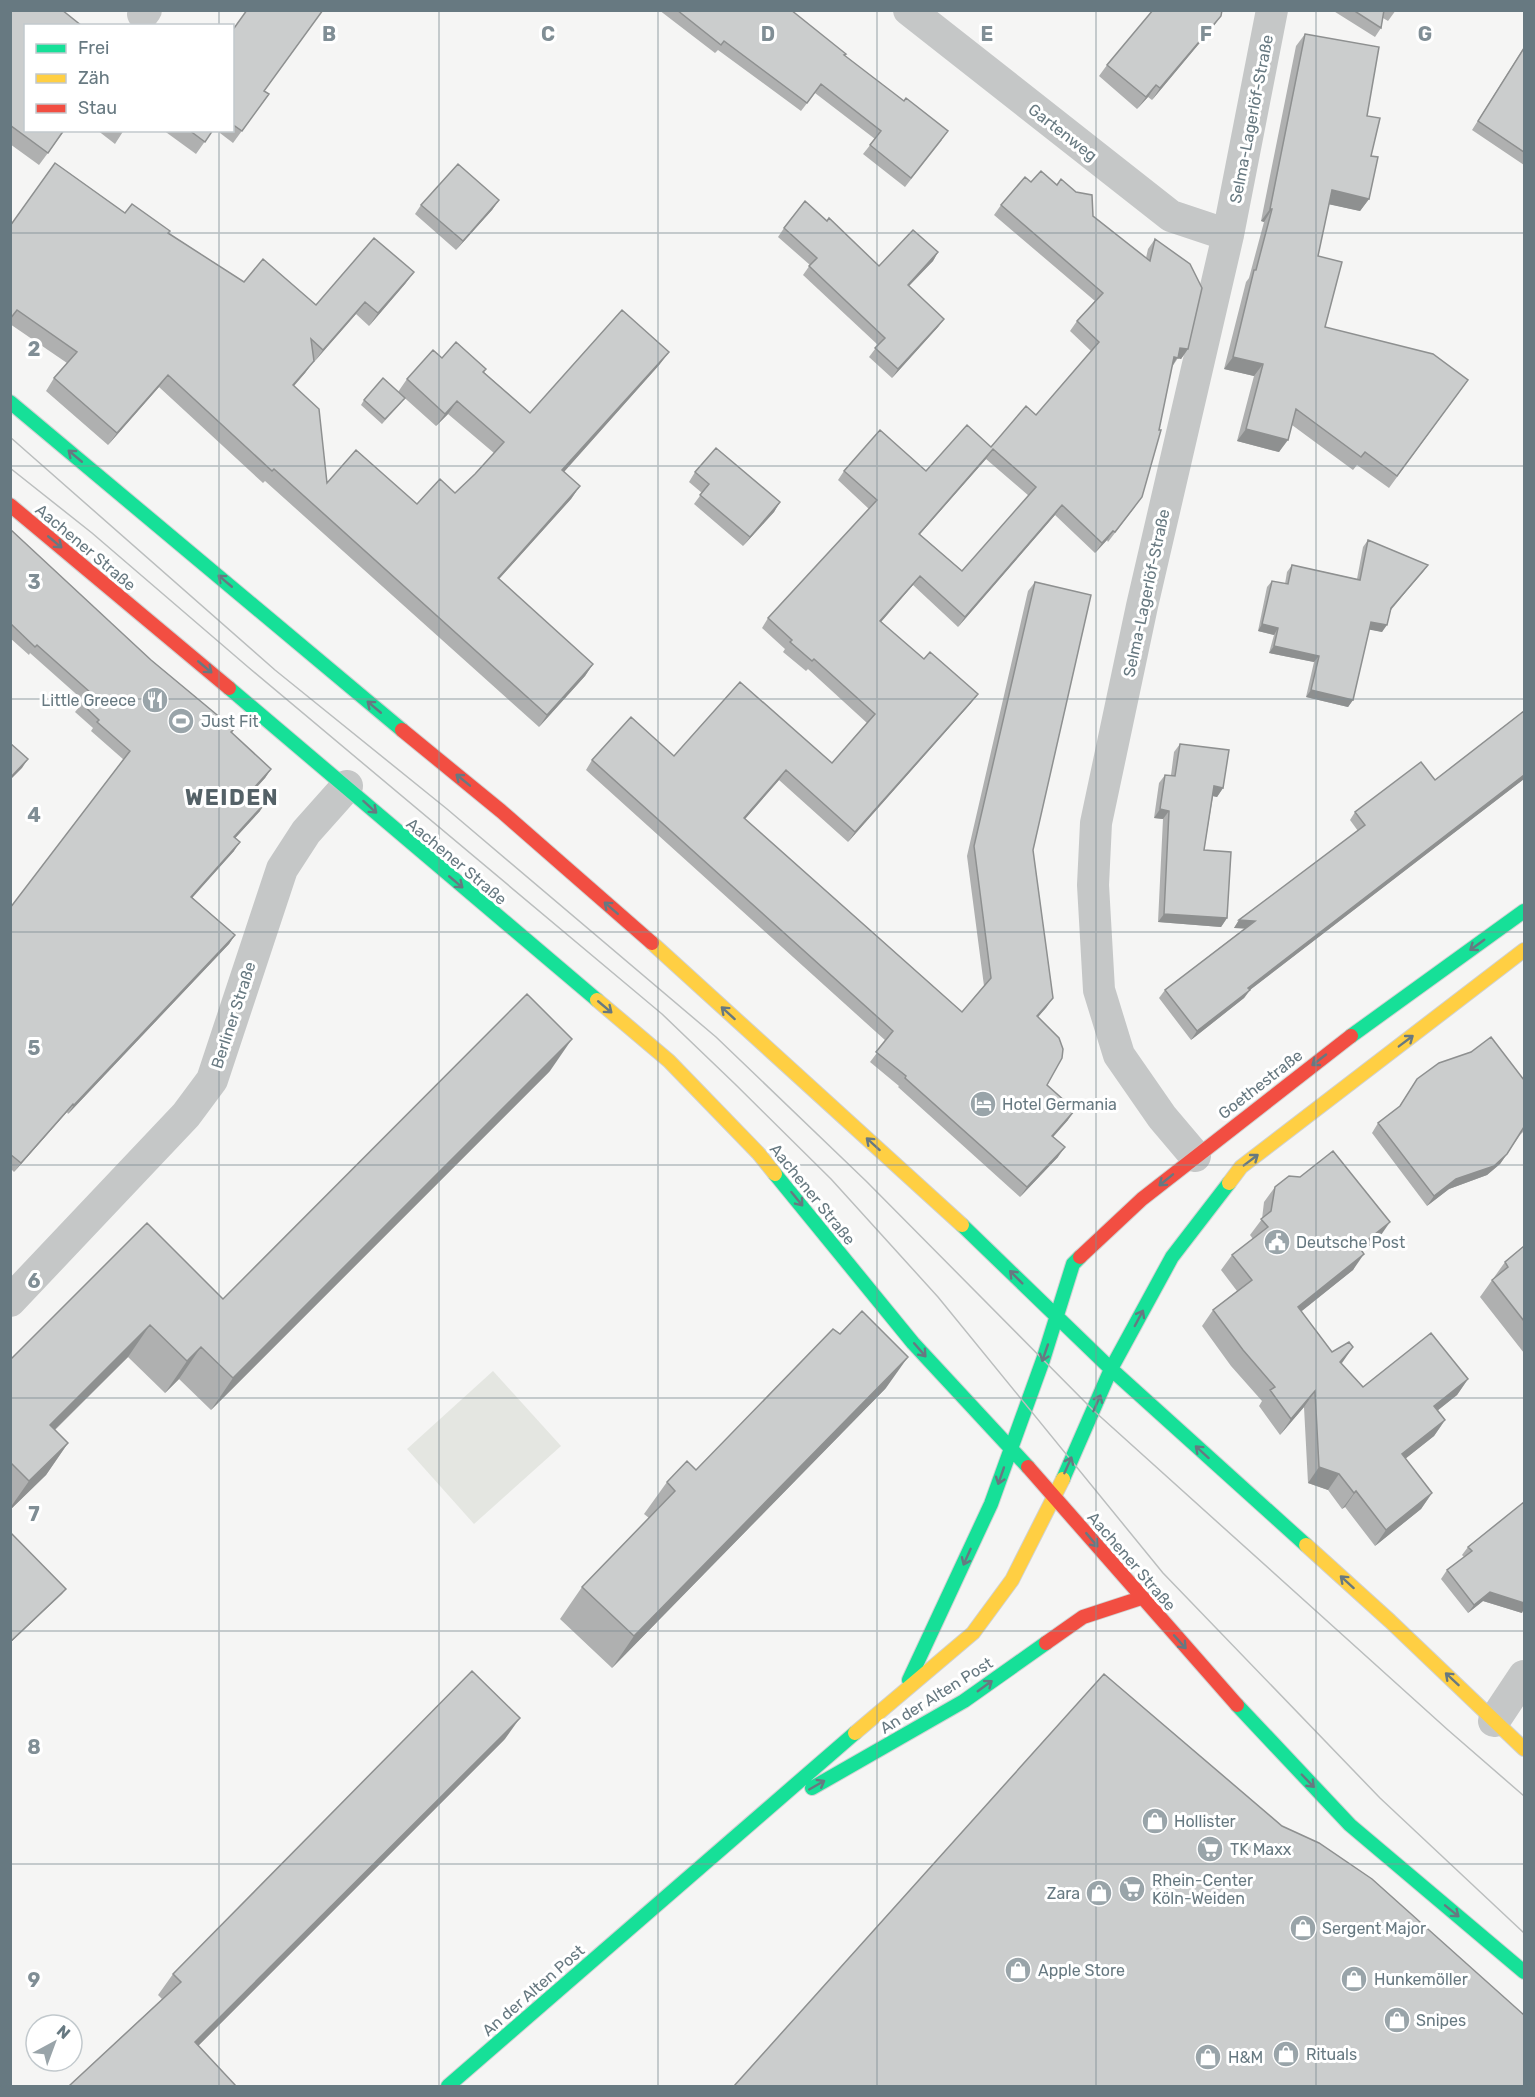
<svg xmlns="http://www.w3.org/2000/svg" width="1535" height="2097" font-family="Rubik,sans-serif">
	<style>
		.green { fill: #e4e6e1 }
		.lines { fill: none; stroke-linecap: round; stroke-linejoin: round }
		.fast-casing { stroke: #d0d2d2; stroke-width: 16 }
		.slow-casing { stroke: #d0d2d2; stroke-width: 16 }
		.jam-casing { stroke: #d0d2d2; stroke-width: 16 }
		.street { stroke: #c5c7c7; stroke-width: 32 }
		.fast { stroke: #16e098; stroke-width: 14 }
		.slow { stroke: #ffcf43; stroke-width: 14 }
		.jam { stroke: #f24e42; stroke-width: 14 }
		.tram { stroke: #bbbebe; stroke-width: 1.5 }
		.wall { fill: #afb0b0; fill-rule: evenodd }
		.shaded-wall { fill: #8e9090 }
		.building { fill: #cbcdcd; stroke: #8e9090; stroke-width: 1.5; fill-rule: evenodd }
		.oneway { stroke: #677981 }
		.grid { fill: none; stroke: #808e95; stroke-width: 1.5; stroke-opacity: 0.55 }
		.labels { text-anchor: middle; stroke-width: 6; stroke-linejoin: round; paint-order: stroke }
		.street-label { font-size: 16px; fill: #677981; stroke: #fff }
		.poi-label { font-size: 16px; fill: #677981; stroke: #fff; text-anchor: start }
		.district-label { font-size: 22px; font-weight: bold; letter-spacing: 1.5px; fill: #546167; stroke: #fff }
		.grid-label { font-size: 20px; text-anchor: middle; font-weight: bold; fill: #808e95; stroke: #fff; stroke-width: 6; stroke-linejoin: round; paint-order: stroke }
	</style>
	<rect width="100%" height="100%" fill="#f5f5f4"/>
	<path class="green" d="M 493,1371 L 561,1446 L 474,1524 L 407,1449 Z"/>
	<g class="lines">
		<defs>
			<path id="fast" d="M 10,402 L 402,730
				M 229,688 L 597,1000
				M 1351,1036 L 1524,911
				M 775,1174 L 913,1343 L 1028,1467
				M 962,1225 L 1111,1369 L 1306,1545
				M 1063,1479 L 1111,1369 L 1172,1257 L 1229,1183
				M 909,1680 L 991,1504 L 1043,1360 L 1073,1264 L 1080,1257
				M 1237,1705 L 1350,1825 L 1524,1972
				M 812,1788 L 964,1701 L 1046,1643
				M 448,2086 L 855,1733"/>
			<path id="slow" d="M 652,943 L 962,1225
				M 597,1000 L 669,1061 L 759,1154 L 775,1174
				M 1229,1183 L 1241,1167 L 1524,950
				M 1306,1545 L 1390,1621 L 1524,1749
				M 855,1733 L 973,1633 L 1012,1580 L 1063,1479"/>
			<path id="jam" d="M 10,505 L 229,688
				M 402,730 L 501,811 L 652,943
				M 1080,1257 L 1142,1199 L 1351,1036
				M 1028,1467 L 1237,1705
				M 1046,1643 L 1083,1617 L 1141,1598"/>
		</defs>
		<use href="#fast" class="fast-casing"/>
		<use href="#slow" class="slow-casing"/>
		<use href="#jam" class="jam-casing"/>
		<path class="street" d="M 909,10 L 1171,216 L 1228,235
			M 143,14 L 146,10
			M 1195,1156 L 1162,1117 L 1119,1055 L 1099,990 L 1093,885 L 1096,823 L 1142,606 L 1228,235 L 1272,10
			M 10,1301 L 186,1115 L 212,1080 L 282,869 L 306,832 L 347,786
			M 1494,1721 L 1524,1676"/>
		<use href="#fast" class="fast"/>
		<use href="#slow" class="slow"/>
		<use href="#jam" class="jam"/>
		<path class="tram" d="M 10,437 L 275,670 L 447,809 L 716,1037 L 866,1181 L 1093,1410 L 1448,1730 L 1524,1796
			M 10,468 L 92,533 L 248,667 L 662,1014 L 735,1084 L 831,1179 L 938,1297 L 1163,1573 L 1380,1798 L 1524,1933"/>
	</g>
	<path class="wall" d="M 10,10 L 65,130 L 39,165 L 10,144 Z
		M 659,10 L 791,10 L 942,140 L 905,187 L 863,154 L 875,139 L 815,93 L 801,111 L 718,50 L 715,53 Z
		M 1332,10 L 1396,10 L 1388,21 L 1383,18 L 1381,28 L 1375,37 Z
		M 1213,27 L 1152,100 L 1148,97 L 1137,109 L 1099,76 L 1107,65 Z
		M 232,31 L 264,91 L 269,94 L 233,143 L 216,130 L 232,130 Z
		M 1305,34 L 1367,116 L 1371,156 L 1369,199 L 1360,211 L 1329,204 L 1318,256 L 1325,327 L 1468,380 L 1389,488 L 1357,465 L 1353,470 L 1292,425 L 1279,452 L 1237,441 L 1254,376 L 1224,369 L 1246,282 L 1249,278 L 1264,222 L 1261,221 L 1296,46 Z
		M 1524,47 L 1524,165 L 1472,130 Z
		M 97,130 L 124,130 L 115,144 Z
		M 163,130 L 213,130 L 196,154 Z
		M 1031,182 L 1093,216 L 1146,258 L 1148,249 L 1155,239 L 1188,349 L 1181,359 L 1178,358 L 1172,367 L 1135,507 L 1108,542 L 1107,540 L 1095,553 L 1055,515 L 958,627 L 913,585 L 881,622 L 971,703 L 848,842 L 779,780 L 745,819 L 962,1012 L 984,986 L 967,856 L 1028,591 L 1035,582 L 1033,850 L 1053,998 L 1038,1017 L 1047,1085 L 1068,1120 L 1053,1137 L 1058,1157 L 1020,1197 L 898,1087 L 899,1086 L 870,1062 L 886,1041 L 586,770 L 592,760 L 674,756 L 832,763 L 867,723 L 808,669 L 806,671 L 783,652 L 785,649 L 762,628 L 768,618 L 869,509 L 838,480 L 844,471 L 926,471 L 991,447 L 1036,415 L 1091,351 L 1070,331 L 1077,321 L 1095,301 L 994,215 L 1001,205 ZM 986,459 L 1029,496 L 962,571 L 920,534 Z
		M 499,200 L 492,210 L 456,250 L 415,214 L 421,205 Z
		M 125,213 L 168,233 L 244,282 L 316,305 L 414,272 L 405,284 L 369,326 L 356,314 L 314,362 L 313,361 L 305,373 L 294,386 L 327,483 L 417,504 L 455,493 L 475,474 L 494,453 L 448,414 L 436,426 L 398,392 L 407,379 L 442,358 L 486,369 L 484,372 L 530,413 L 660,364 L 564,472 L 580,486 L 571,499 L 499,579 L 593,664 L 585,676 L 539,727 L 265,481 L 263,483 L 159,387 L 108,445 L 46,391 L 54,378 L 67,363 L 10,324 L 10,226 Z
		M 827,221 L 879,266 L 938,252 L 933,261 L 909,286 L 944,319 L 938,327 L 892,378 L 869,357 L 878,345 L 803,275 L 810,265 L 778,237 L 784,228 Z
		M 364,400 L 401,403 L 382,424 L 361,405 Z
		M 695,472 L 780,502 L 774,512 L 743,546 L 694,504 L 702,493 L 689,482 Z
		M 10,529 L 151,660 L 234,729 L 232,733 L 271,769 L 265,778 L 253,791 L 260,811 L 235,838 L 234,851 L 192,897 L 235,935 L 229,944 L 68,1114 L 67,1112 L 14,1172 L 10,1168 L 10,908 L 124,760 L 91,731 L 93,728 L 75,712 L 84,701 L 30,653 L 29,655 L 10,638 Z
		M 1368,540 L 1428,565 L 1391,610 L 1382,632 L 1369,629 L 1353,700 L 1348,707 L 1306,697 L 1314,662 L 1269,653 L 1274,635 L 1258,631 L 1267,587 L 1272,581 L 1285,584 L 1287,572 L 1292,565 L 1357,579 L 1363,547 Z
		M 1524,711 L 1524,779 L 1250,990 L 1244,998 L 1191,1040 L 1159,998 L 1165,990 L 1245,928 L 1234,928 L 1239,920 L 1358,831 L 1350,820 L 1355,812 L 1435,780 Z
		M 1180,744 L 1223,788 L 1217,797 L 1213,796 L 1204,850 L 1227,918 L 1221,927 L 1158,922 L 1163,819 L 1154,818 L 1159,783 L 1165,775 L 1171,775 L 1174,752 Z
		M 550,1071 L 211,1410 L 179,1379 L 165,1393 L 128,1357 L 55,1430 L 68,1443 L 46,1475 L 10,1510 L 10,1360 L 223,1299 Z
		M 1417,1079 L 1524,1131 L 1520,1135 L 1500,1164 L 1487,1175 L 1449,1189 L 1427,1206 L 1372,1133 L 1378,1123 L 1399,1107 Z
		M 1275,1187 L 1379,1238 L 1362,1252 L 1353,1270 L 1301,1311 L 1341,1364 L 1363,1387 L 1468,1379 L 1457,1395 L 1437,1411 L 1445,1420 L 1434,1436 L 1405,1459 L 1432,1493 L 1421,1509 L 1375,1546 L 1345,1507 L 1342,1509 L 1328,1490 L 1308,1483 L 1304,1407 L 1280,1435 L 1259,1406 L 1262,1401 L 1231,1366 L 1202,1326 L 1213,1310 L 1237,1291 L 1221,1270 L 1232,1255 L 1253,1239 L 1250,1235 L 1262,1219 L 1264,1202 Z
		M 1524,1246 L 1524,1353 L 1480,1297 L 1505,1262 Z
		M 886,1388 L 612,1668 L 560,1619 L 582,1587 L 649,1518 L 644,1514 L 667,1482 Z
		M 1468,1547 L 1522,1613 L 1483,1601 L 1468,1613 L 1441,1579 L 1447,1570 L 1464,1557 L 1462,1555 Z
		M 505,1739 L 198,2046 L 69,2086 L 162,1999 L 158,1995 L 173,1974 Z"/>
	<path class="shaded-wall" d="M 1221,16 L 1213,27 L 1152,100 L 1160,88 Z
		M 1156,85 L 1148,97 L 1137,109 L 1146,97 Z
		M 1332,190 L 1369,199 L 1360,211 L 1323,203 Z
		M 499,200 L 492,210 L 456,250 L 463,241 Z
		M 1270,209 L 1272,209 L 1264,222 L 1261,221 Z
		M 938,252 L 933,261 L 902,293 L 908,285 Z
		M 414,272 L 405,284 L 369,326 L 378,313 Z
		M 365,302 L 356,314 L 314,362 L 323,350 Z
		M 944,319 L 938,327 L 892,378 L 898,369 Z
		M 1180,348 L 1188,349 L 1181,359 L 1177,358 L 1171,368 L 1167,367 Z
		M 669,352 L 660,364 L 554,483 L 562,470 Z
		M 1233,357 L 1263,364 L 1254,376 L 1224,369 Z
		M 314,361 L 305,373 L 284,397 L 293,385 Z
		M 168,375 L 159,387 L 108,445 L 117,433 Z
		M 457,401 L 448,414 L 436,426 L 445,414 Z
		M 1246,429 L 1288,440 L 1279,452 L 1237,441 Z
		M 993,449 L 986,459 L 912,543 L 919,534 Z
		M 580,486 L 571,499 L 489,590 L 498,578 Z
		M 780,502 L 774,512 L 743,546 L 750,537 Z
		M 1062,505 L 1055,515 L 958,627 L 965,617 Z
		M 1113,531 L 1107,540 L 1095,553 L 1102,543 Z
		M 1428,565 L 1423,572 L 1386,615 L 1391,608 Z
		M 920,576 L 913,585 L 873,631 L 880,621 Z
		M 1371,622 L 1387,625 L 1382,632 L 1366,629 Z
		M 1262,624 L 1278,628 L 1274,635 L 1258,631 Z
		M 1274,646 L 1319,656 L 1314,662 L 1269,653 Z
		M 593,664 L 585,676 L 539,727 L 547,715 Z
		M 1311,690 L 1353,700 L 1348,707 L 1306,697 Z
		M 978,694 L 971,703 L 848,842 L 855,832 Z
		M 28,759 L 22,768 L 10,780 L 10,778 Z
		M 271,769 L 265,778 L 246,799 L 252,790 Z
		M 786,770 L 779,780 L 738,827 L 744,818 Z
		M 1524,775 L 1524,779 L 1242,996 L 1248,988 Z
		M 1214,786 L 1223,788 L 1217,797 L 1208,795 Z
		M 266,802 L 260,811 L 228,846 L 234,837 Z
		M 1160,809 L 1169,811 L 1163,819 L 1154,818 Z
		M 240,842 L 234,851 L 185,906 L 191,897 Z
		M 1164,914 L 1227,918 L 1221,927 L 1158,922 Z
		M 1239,920 L 1255,921 L 1249,929 L 1234,928 Z
		M 235,935 L 229,944 L 68,1114 L 74,1105 Z
		M 1250,990 L 1244,998 L 1191,1040 L 1197,1031 Z
		M 1053,998 L 1046,1008 L 1030,1026 L 1037,1016 Z
		M 572,1039 L 550,1071 L 211,1410 L 233,1378 Z
		M 73,1104 L 67,1112 L 14,1172 L 21,1163 Z
		M 1075,1110 L 1068,1120 L 1045,1146 L 1052,1136 Z
		M 1065,1147 L 1058,1157 L 1020,1197 L 1027,1187 Z
		M 1507,1154 L 1500,1164 L 1487,1175 L 1449,1189 L 1427,1206 L 1434,1196 L 1456,1179 Z
		M 1390,1222 L 1379,1238 L 1347,1263 L 1359,1247 Z
		M 1364,1254 L 1353,1270 L 1287,1323 L 1298,1307 Z
		M 150,1325 L 128,1357 L 27,1457 L 50,1425 Z
		M 201,1347 L 179,1379 L 165,1393 L 187,1361 Z
		M 1353,1347 L 1342,1363 L 1329,1378 L 1340,1362 Z
		M 908,1357 L 886,1388 L 612,1668 L 634,1636 Z
		M 1468,1379 L 1457,1395 L 1423,1422 L 1434,1406 Z
		M 1315,1391 L 1304,1407 L 1280,1435 L 1291,1419 Z
		M 1445,1420 L 1434,1436 L 1391,1470 L 1402,1454 Z
		M 68,1443 L 46,1475 L 10,1510 L 10,1508 L 29,1481 Z
		M 1319,1467 L 1339,1474 L 1328,1490 L 1308,1483 Z
		M 1356,1491 L 1345,1507 L 1342,1509 L 1354,1493 Z
		M 1432,1493 L 1421,1509 L 1375,1546 L 1386,1530 Z
		M 66,1589 L 62,1594 L 10,1643 L 10,1642 Z
		M 1490,1592 L 1524,1603 L 1524,1609 L 1522,1613 L 1483,1601 L 1468,1613 L 1474,1605 Z
		M 520,1718 L 505,1739 L 180,2064 L 195,2042 Z"/>
	<path class="building" d="M 10,10 L 62,10 L 82,26 L 26,26 L 26,130 L 64,130 L 48,153 L 10,125 Z
		M 247,10 L 323,10 L 264,91 L 269,94 L 242,131 L 232,124 L 232,31 Z
		M 677,10 L 791,10 L 846,54 L 844,55 L 904,101 L 906,98 L 948,131 L 911,178 L 870,145 L 881,131 L 821,84 L 807,103 L 724,41 L 721,45 Z
		M 1153,10 L 1222,10 L 1221,16 L 1160,88 L 1156,85 L 1146,97 L 1107,65 Z
		M 1353,10 L 1384,10 L 1381,28 Z
		M 1305,34 L 1379,47 L 1367,116 L 1380,118 L 1371,156 L 1378,157 L 1369,199 L 1332,190 L 1318,256 L 1342,262 L 1325,327 L 1433,354 L 1468,380 L 1397,476 L 1365,452 L 1361,457 L 1296,409 L 1288,440 L 1246,429 L 1263,364 L 1233,357 L 1254,270 L 1256,270 L 1272,209 L 1270,209 Z
		M 1524,48 L 1524,152 L 1478,121 Z
		M 189,130 L 213,130 L 205,142 Z
		M 55,163 L 125,213 L 132,204 L 170,231 L 168,233 L 244,282 L 263,259 L 316,305 L 374,238 L 414,272 L 378,313 L 365,302 L 323,350 L 311,339 L 314,361 L 293,385 L 319,409 L 327,483 L 356,450 L 417,504 L 440,479 L 455,493 L 475,474 L 504,442 L 457,401 L 445,414 L 407,379 L 433,350 L 442,358 L 456,342 L 486,369 L 483,372 L 530,413 L 622,310 L 669,352 L 562,470 L 580,486 L 498,578 L 593,664 L 547,715 L 274,469 L 272,471 L 168,375 L 117,433 L 54,378 L 77,352 L 17,310 L 10,319 L 10,226 Z
		M 458,164 L 499,200 L 463,241 L 421,205 Z
		M 1041,171 L 1057,185 L 1061,179 L 1076,192 L 1092,195 L 1093,216 L 1150,261 L 1155,239 L 1190,264 L 1202,288 L 1188,349 L 1180,348 L 1178,358 L 1174,357 L 1159,430 L 1161,430 L 1142,497 L 1115,532 L 1113,531 L 1102,543 L 1062,505 L 965,617 L 920,576 L 880,621 L 924,659 L 930,652 L 978,694 L 855,832 L 786,770 L 744,818 L 962,1012 L 991,978 L 974,846 L 1035,582 L 1091,595 L 1033,850 L 1053,998 L 1037,1016 L 1059,1038 L 1063,1049 L 1062,1058 L 1047,1085 L 1075,1110 L 1052,1136 L 1065,1147 L 1027,1187 L 905,1078 L 906,1076 L 876,1052 L 893,1031 L 592,760 L 631,717 L 674,756 L 740,682 L 832,763 L 875,714 L 814,659 L 812,661 L 790,642 L 792,640 L 768,618 L 877,500 L 844,471 L 880,430 L 926,471 L 967,425 L 991,447 L 1026,406 L 1036,415 L 1099,342 L 1077,321 L 1103,293 L 1001,205 L 1025,177 L 1031,182 ZM 993,449 L 1036,487 L 962,571 L 919,534 Z
		M 805,201 L 827,221 L 829,218 L 879,266 L 913,230 L 938,252 L 908,285 L 944,319 L 898,369 L 875,348 L 885,338 L 809,266 L 817,258 L 784,228 Z
		M 383,378 L 405,398 L 385,419 L 364,400 Z
		M 716,448 L 780,502 L 750,537 L 700,495 L 709,484 L 695,472 Z
		M 10,529 L 151,660 L 234,729 L 231,732 L 271,769 L 252,790 L 266,802 L 234,837 L 240,842 L 191,897 L 235,935 L 74,1105 L 73,1104 L 21,1163 L 10,1154 L 10,908 L 130,751 L 97,722 L 99,720 L 81,703 L 91,693 L 37,645 L 35,647 L 10,623 Z
		M 1368,540 L 1428,565 L 1391,608 L 1387,625 L 1371,622 L 1353,700 L 1311,690 L 1319,656 L 1274,646 L 1278,628 L 1262,624 L 1272,581 L 1288,584 L 1292,565 L 1360,580 Z
		M 1524,711 L 1524,775 L 1248,988 L 1250,990 L 1197,1031 L 1165,990 L 1255,921 L 1239,920 L 1365,825 L 1355,812 L 1421,762 L 1435,780 Z
		M 10,743 L 28,759 L 10,778 Z
		M 1180,744 L 1229,750 L 1223,788 L 1214,786 L 1204,850 L 1231,852 L 1227,918 L 1164,914 L 1169,811 L 1160,809 L 1165,775 L 1175,776 Z
		M 527,994 L 572,1039 L 233,1378 L 201,1347 L 187,1361 L 150,1325 L 50,1425 L 68,1443 L 29,1481 L 10,1462 L 10,1360 L 147,1223 L 223,1299 Z
		M 1491,1037 L 1524,1080 L 1524,1127 L 1507,1154 L 1494,1166 L 1456,1179 L 1434,1196 L 1378,1123 L 1400,1106 L 1417,1079 L 1439,1063 L 1471,1052 Z
		M 1333,1151 L 1390,1222 L 1359,1247 L 1364,1254 L 1298,1307 L 1332,1352 L 1349,1342 L 1353,1347 L 1340,1362 L 1363,1387 L 1431,1333 L 1468,1379 L 1434,1406 L 1445,1420 L 1402,1454 L 1432,1493 L 1386,1530 L 1356,1491 L 1354,1493 L 1339,1474 L 1319,1467 L 1315,1391 L 1291,1419 L 1270,1390 L 1275,1387 L 1243,1350 L 1213,1310 L 1252,1280 L 1232,1255 L 1268,1227 L 1261,1219 L 1271,1211 L 1275,1187 L 1289,1176 L 1300,1177 Z
		M 1524,1246 L 1524,1321 L 1492,1280 L 1508,1267 L 1505,1262 Z
		M 862,1311 L 908,1357 L 634,1636 L 582,1587 L 675,1491 L 667,1482 L 687,1461 L 696,1470 L 833,1329 L 840,1334 Z
		M 1524,1502 L 1524,1603 L 1490,1592 L 1474,1605 L 1447,1570 L 1472,1551 L 1468,1547 Z
		M 10,1532 L 66,1589 L 10,1642 Z
		M 472,1671 L 520,1718 L 195,2042 L 236,2086 L 69,2086 L 181,1982 L 173,1974 Z
		M 1104,1674 L 1282,1826 L 1319,1843 L 1372,1879 L 1524,2015 L 1524,2086 L 734,2086 Z"/>
	<defs><path id="oneway-shaft" d="M-6 0H5M1.5-3L5.5 0L1.5 3" fill="none" stroke-width="1.6" stroke-linecap="round" stroke-linejoin="round" transform="scale(1.5)"/></defs>
	<g class="oneway">
		<use href="#oneway-shaft" transform="translate(75 456) rotate(-140)"/>
		<use href="#oneway-shaft" transform="translate(55 542) rotate(40)"/>
		<use href="#oneway-shaft" transform="translate(225 581) rotate(-140)"/>
		<use href="#oneway-shaft" transform="translate(205 667) rotate(40)"/>
		<use href="#oneway-shaft" transform="translate(374 707) rotate(-140)"/>
		<use href="#oneway-shaft" transform="translate(463 780) rotate(-141)"/>
		<use href="#oneway-shaft" transform="translate(370 807) rotate(42)"/>
		<use href="#oneway-shaft" transform="translate(456 882) rotate(40)"/>
		<use href="#oneway-shaft" transform="translate(611 908) rotate(-139)"/>
		<use href="#oneway-shaft" transform="translate(1477 945) rotate(144)"/>
		<use href="#oneway-shaft" transform="translate(605 1007) rotate(40)"/>
		<use href="#oneway-shaft" transform="translate(728 1013) rotate(-138)"/>
		<use href="#oneway-shaft" transform="translate(1406 1041) rotate(-37)"/>
		<use href="#oneway-shaft" transform="translate(1319 1060) rotate(142)"/>
		<use href="#oneway-shaft" transform="translate(873 1144) rotate(-138)"/>
		<use href="#oneway-shaft" transform="translate(1251 1160) rotate(-37)"/>
		<use href="#oneway-shaft" transform="translate(1166 1180) rotate(141)"/>
		<use href="#oneway-shaft" transform="translate(797 1199) rotate(51)"/>
		<use href="#oneway-shaft" transform="translate(1016 1277) rotate(-135)"/>
		<use href="#oneway-shaft" transform="translate(1139 1318) rotate(-62)"/>
		<use href="#oneway-shaft" transform="translate(920 1350) rotate(49)"/>
		<use href="#oneway-shaft" transform="translate(1045 1353) rotate(109)"/>
		<use href="#oneway-shaft" transform="translate(1097 1403) rotate(-66)"/>
		<use href="#oneway-shaft" transform="translate(1202 1452) rotate(-138)"/>
		<use href="#oneway-shaft" transform="translate(1068 1465) rotate(-66)"/>
		<use href="#oneway-shaft" transform="translate(1001 1476) rotate(109)"/>
		<use href="#oneway-shaft" transform="translate(1092 1540) rotate(50)"/>
		<use href="#oneway-shaft" transform="translate(967 1557) rotate(114)"/>
		<use href="#oneway-shaft" transform="translate(1347 1582) rotate(-138)"/>
		<use href="#oneway-shaft" transform="translate(1180 1642) rotate(48)"/>
		<use href="#oneway-shaft" transform="translate(1452 1679) rotate(-137)"/>
		<use href="#oneway-shaft" transform="translate(985 1686) rotate(-36)"/>
		<use href="#oneway-shaft" transform="translate(1308 1781) rotate(46)"/>
		<use href="#oneway-shaft" transform="translate(817 1785) rotate(-30)"/>
		<use href="#oneway-shaft" transform="translate(1452 1911) rotate(39)"/>
	</g>
	<path class="grid" d="M 219,10 L 219,26M 439,10 L 439,2086M 658,10 L 658,2086M 877,10 L 877,2086M 1096,10 L 1096,2086M 1316,10 L 1316,2086M 219,130 L 219,2086M 10,233 L 1524,233M 10,466 L 1524,466M 10,699 L 1524,699M 10,932 L 1524,932M 10,1165 L 1524,1165M 10,1398 L 1524,1398M 10,1631 L 1524,1631M 10,1864 L 1524,1864"/>
	<defs>
		<symbol id="restaurant-disc" viewBox="-11 -11 22 22"><circle r="9.5" fill="#99a4a9" stroke="#fff"/><path d="M-5-6h1v4h1v-4h1v4h1v-4h1v5L-1.5 .5V6h-2V.5L-5-1ZM5-6V6H3V1.5H1.5Q1.5-4 5-6Z" fill="#fff"/></symbol>
		<symbol id="stadium-disc" viewBox="-11 -11 22 22"><circle r="9.5" fill="#99a4a9" stroke="#fff"/><path d="M0-5a6.5 5 0 1 0 0 10a6.5 5 0 1 0 0-10ZM-3.5-1.8h7v3.6h-7Z" fill="#fff"/></symbol>
		<symbol id="hotel-disc" viewBox="-11 -11 22 22"><circle r="9.5" fill="#99a4a9" stroke="#fff"/><path d="M-6-4.5h1.5V1H6V5H4.5V3h-9V5H-6ZM-4 0a1.8 1.8 0 1 1 3.6 0ZM.5 0V-2.5h3Q6-2.5 6 0Z" fill="#fff"/></symbol>
		<symbol id="civic-disc" viewBox="-11 -11 22 22"><circle r="9.5" fill="#99a4a9" stroke="#fff"/><path d="M-.6-6.5H3V-4.5H.6V-3L4-1V1h2V6H-6V1h2V-1L-.6-3ZM-1.2 2.5V6h2.4V2.5Z" fill="#fff"/></symbol>
		<symbol id="shop-disc" viewBox="-11 -11 22 22"><circle r="9.5" fill="#99a4a9" stroke="#fff"/><path d="M-5-2.5h2.3a2.7 3.5 0 0 1 5.4 0H5L5.5 6h-11ZM-1.5-2.5h3a1.5 2.3 0 0 0-3 0Z" fill="#fff"/></symbol>
		<symbol id="supermarket-disc" viewBox="-11 -11 22 22"><circle r="9.5" fill="#99a4a9" stroke="#fff"/><path d="M-6-5.5h2.5l.6 2H6L4.5 2H-2.5L-4.4-4H-6ZM-1.5 3.2a1.3 1.3 0 1 0 .1 0ZM3 3.2a1.3 1.3 0 1 0 .1 0Z" fill="#fff"/></symbol>
	</defs>
	<g fill-rule="evenodd">
		<use href="#restaurant-disc" x="140" y="685" width="30" height="30"/>
		<use href="#stadium-disc" x="166" y="706" width="30" height="30"/>
		<use href="#hotel-disc" x="968" y="1089" width="30" height="30"/>
		<use href="#civic-disc" x="1262" y="1227" width="30" height="30"/>
		<use href="#shop-disc" x="1140" y="1806" width="30" height="30"/>
		<use href="#supermarket-disc" x="1195" y="1834" width="30" height="30"/>
		<use href="#supermarket-disc" x="1117" y="1874" width="30" height="30"/>
		<use href="#shop-disc" x="1084" y="1878" width="30" height="30"/>
		<use href="#shop-disc" x="1288" y="1913" width="30" height="30"/>
		<use href="#shop-disc" x="1003" y="1955" width="30" height="30"/>
		<use href="#shop-disc" x="1339" y="1964" width="30" height="30"/>
		<use href="#shop-disc" x="1382" y="2005" width="30" height="30"/>
		<use href="#shop-disc" x="1271" y="2039" width="30" height="30"/>
		<use href="#shop-disc" x="1193" y="2042" width="30" height="30"/>
	</g>
	<g class="labels">
		<g class="street-label">
			<text transform="translate(1251 119) rotate(-79)" y="6">Selma-Lagerlöf-Straße</text>
			<text transform="translate(1063 132) rotate(38)" y="6">Gartenweg</text>
			<text transform="translate(86 547) rotate(40)" y="6">Aachener Straße</text>
			<text transform="translate(1146 593) rotate(-78)" y="6">Selma-Lagerlöf-Straße</text>
			<text transform="translate(457 861) rotate(40)" y="6">Aachener Straße</text>
			<text transform="translate(233 1015) rotate(-72)" y="6">Berliner Straße</text>
			<text transform="translate(1260 1084) rotate(-38)" y="6">Goethestraße</text>
			<text transform="translate(813 1194) rotate(51)" y="6">Aachener Straße</text>
			<text transform="translate(1132 1561) rotate(49)" y="6">Aachener Straße</text>
			<text transform="translate(936 1695) rotate(-32)" y="6">An der Alten Post</text>
			<text transform="translate(533 1990) rotate(-41)" y="6">An der Alten Post</text>
		</g>
		<g class="poi-label">
			<text x="136" y="706" text-anchor="end">Little Greece</text>
			<text x="201" y="727">Just Fit</text>
			<text x="1002" y="1110">Hotel Germania</text>
			<text x="1296" y="1248">Deutsche Post</text>
			<text x="1174" y="1827">Hollister</text>
			<text x="1230" y="1855">TK Maxx</text>
			<text x="1152" y="1886">Rhein-Center<tspan x="1152" dy="18">Köln-Weiden</tspan></text>
			<text x="1080" y="1899" text-anchor="end">Zara</text>
			<text x="1322" y="1934">Sergent Major</text>
			<text x="1038" y="1976">Apple Store</text>
			<text x="1374" y="1985">Hunkemöller</text>
			<text x="1416" y="2026">Snipes</text>
			<text x="1306" y="2060">Rituals</text>
			<text x="1228" y="2063">H&amp;M</text>
		</g>
		<g class="district-label">
			<text x="232" y="805">WEIDEN</text>
		</g>
	</g>
	<g class="grid-label">
		<text x="329" y="41">B</text>
		<text x="548" y="41">C</text>
		<text x="768" y="41">D</text>
		<text x="987" y="41">E</text>
		<text x="1206" y="41">F</text>
		<text x="1425" y="41">G</text>
		<text x="34" y="356">2</text>
		<text x="34" y="589">3</text>
		<text x="34" y="822">4</text>
		<text x="34" y="1055">5</text>
		<text x="34" y="1288">6</text>
		<text x="34" y="1521">7</text>
		<text x="34" y="1754">8</text>
		<text x="34" y="1987">9</text>
	</g>
	<rect width="1535" height="2097" fill="none" stroke="#677981" stroke-width="24"/>
	<rect x="24" y="24" width="210" height="108" fill="#ffffff" stroke="#c2c9cd" stroke-width="1.5"/>
	<rect x="36" y="44" width="30" height="9" fill="#16e098" stroke="#c2c9cd" stroke-width="1.5"/>
	<text x="78" y="54" font-size="18" fill="#677981">Frei</text>
	<rect x="36" y="74" width="30" height="9" fill="#ffcf43" stroke="#c2c9cd" stroke-width="1.5"/>
	<text x="78" y="84" font-size="18" fill="#677981">Zäh</text>
	<rect x="36" y="104" width="30" height="9" fill="#f24e42" stroke="#c2c9cd" stroke-width="1.5"/>
	<text x="78" y="114" font-size="18" fill="#677981">Stau</text>
	<g transform="translate(54 2043) rotate(41)"><circle r="28" fill="#ffffff" stroke="#c2c9cd" stroke-width="1.5"/>
	<path d="M0-4.5L10 22L0 15L-10 22Z" fill="#99a4a9"/>
	<text y="-9" font-size="16" font-weight="bold" text-anchor="middle" fill="#677981">N</text>
	</g>
</svg>
